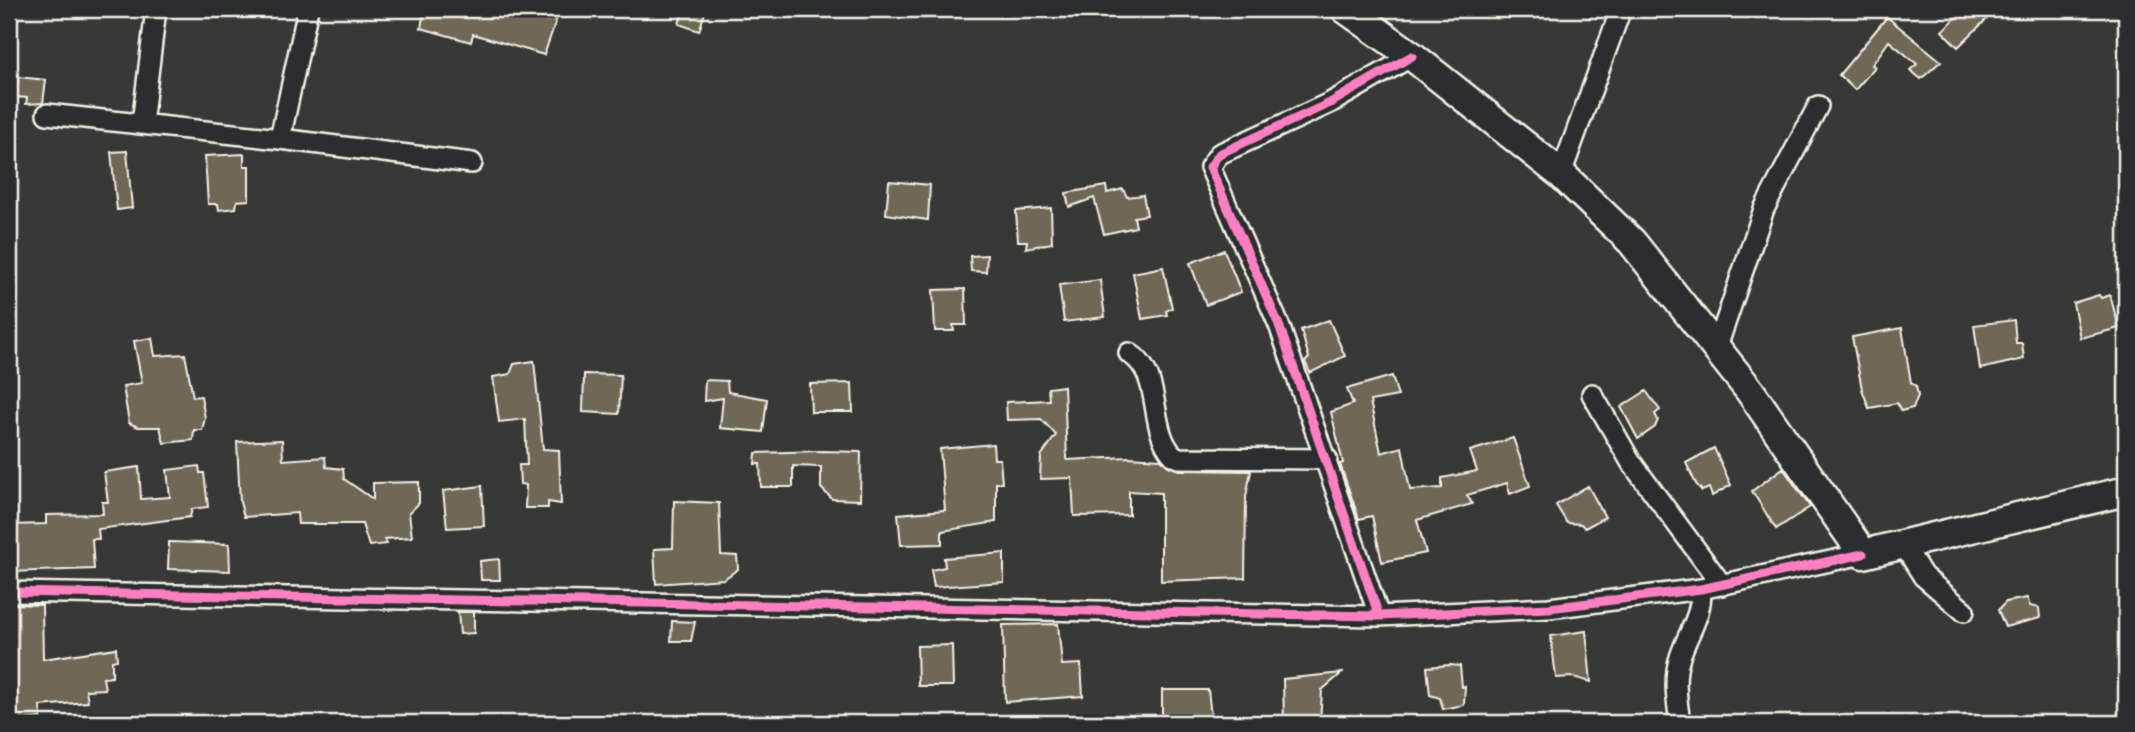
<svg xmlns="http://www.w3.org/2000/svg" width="2135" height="732" font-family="'Patrick Hand',sans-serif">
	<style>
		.building { fill: #6f6757; stroke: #f4f1e8; stroke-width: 2 }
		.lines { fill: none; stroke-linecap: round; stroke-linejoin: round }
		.street-casing { stroke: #f4f1e8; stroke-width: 24 }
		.secondary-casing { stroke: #f4f1e8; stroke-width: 33 }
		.street { stroke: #2a2d2e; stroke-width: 19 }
		.secondary { stroke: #2a2d2e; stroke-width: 28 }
		.cycleway-casing { stroke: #2a2d2e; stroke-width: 13 }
		.cycleway { stroke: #ff80c0; stroke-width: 9 }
	</style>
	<rect width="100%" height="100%" fill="#383936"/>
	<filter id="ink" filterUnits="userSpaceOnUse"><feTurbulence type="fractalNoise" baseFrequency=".0143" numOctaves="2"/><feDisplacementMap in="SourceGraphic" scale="14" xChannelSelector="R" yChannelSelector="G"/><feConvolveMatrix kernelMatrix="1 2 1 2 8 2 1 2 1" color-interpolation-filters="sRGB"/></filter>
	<g filter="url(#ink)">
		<path class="building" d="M 435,9 L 560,9 L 544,55 L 473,34 L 471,42 L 421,28 L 424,11 L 434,14 Z
			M 684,9 L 706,9 L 699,31 L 679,24 Z
			M 1965,9 L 1997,9 L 1958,47 L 1942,31 Z
			M 1887,17 L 1941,61 L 1921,79 L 1910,70 L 1917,64 L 1889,41 L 1872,65 L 1875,67 L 1855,90 L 1839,75 Z
			M 18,77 L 46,80 L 43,103 L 26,104 L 27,98 L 16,97 Z
			M 127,151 L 132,208 L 117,210 L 111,152 Z
			M 244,154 L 244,166 L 249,166 L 249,200 L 237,201 L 236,208 L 219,210 L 218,204 L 208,204 L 205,156 Z
			M 889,181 L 930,185 L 928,220 L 886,214 Z
			M 1106,186 L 1107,193 L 1123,189 L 1127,197 L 1143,195 L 1147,215 L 1134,217 L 1136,227 L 1104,234 L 1094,198 L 1069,207 L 1066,193 Z
			M 1051,208 L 1052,243 L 1026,248 L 1027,241 L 1018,241 L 1016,211 Z
			M 1224,250 L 1241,292 L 1206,305 L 1190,263 Z
			M 987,255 L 986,272 L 971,271 L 970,256 Z
			M 1163,267 L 1172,308 L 1166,311 L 1167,315 L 1142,319 L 1133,273 Z
			M 1100,280 L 1105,317 L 1064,322 L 1059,285 Z
			M 965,289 L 966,325 L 953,325 L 954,331 L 935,331 L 933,290 Z
			M 2099,295 L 2101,298 L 2110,295 L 2119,328 L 2080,338 L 2073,303 Z
			M 1329,320 L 1345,356 L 1310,373 L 1305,362 L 1309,358 L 1301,330 Z
			M 2014,320 L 2016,343 L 2022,343 L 2024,359 L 1980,369 L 1974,325 Z
			M 1902,328 L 1911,383 L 1916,386 L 1918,396 L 1913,408 L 1901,411 L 1897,403 L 1869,408 L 1862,389 L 1852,337 Z
			M 152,338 L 155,356 L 185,354 L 193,397 L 201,396 L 205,418 L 202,430 L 194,430 L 193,440 L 164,443 L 160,427 L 138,427 L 129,423 L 123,386 L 142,383 L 134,341 Z
			M 534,361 L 543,449 L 559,450 L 561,504 L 548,502 L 548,508 L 525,508 L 526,485 L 520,484 L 519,465 L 527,465 L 525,419 L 499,422 L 493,377 L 510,374 L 514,364 Z
			M 584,374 L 621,375 L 619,414 L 583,412 Z
			M 1392,376 L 1398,396 L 1370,401 L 1381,453 L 1402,447 L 1410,490 L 1442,488 L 1442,478 L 1477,471 L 1470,451 L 1513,438 L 1530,486 L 1510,494 L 1507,483 L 1467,495 L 1472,504 L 1417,520 L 1426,553 L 1382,562 L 1372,516 L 1359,519 L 1340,464 L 1343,463 L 1331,412 L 1353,404 L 1347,389 Z
			M 705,380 L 727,381 L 728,392 L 767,399 L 763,432 L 720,428 L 723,398 L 704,401 Z
			M 852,383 L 853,412 L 811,412 L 810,384 Z
			M 1064,386 L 1067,460 L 1129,457 L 1161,459 L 1168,466 L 1179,470 L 1251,471 L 1246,497 L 1245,578 L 1161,581 L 1161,493 L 1129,491 L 1129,515 L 1074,516 L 1072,478 L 1040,479 L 1041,456 L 1056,435 L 1041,419 L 1007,420 L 1006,402 L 1049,400 L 1048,388 Z
			M 1646,391 L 1660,410 L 1655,414 L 1658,420 L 1655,427 L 1638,439 L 1621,407 Z
			M 282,440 L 283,460 L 325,457 L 326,467 L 343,469 L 344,479 L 373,499 L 373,483 L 419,482 L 419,503 L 409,513 L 412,537 L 385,539 L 387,544 L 369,546 L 362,524 L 298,524 L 297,513 L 244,517 L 240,502 L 237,442 Z
			M 993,444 L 994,459 L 1000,459 L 1002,483 L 996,483 L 996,522 L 942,531 L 942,544 L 901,545 L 898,514 L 945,510 L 940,449 Z
			M 1714,448 L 1731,485 L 1712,496 L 1709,488 L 1702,491 L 1696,484 L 1686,463 Z
			M 822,451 L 861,452 L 860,500 L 832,499 L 821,488 L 821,467 L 793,466 L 793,487 L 761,487 L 760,464 L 755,464 L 756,453 Z
			M 199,466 L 200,473 L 204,473 L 208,507 L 192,509 L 190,517 L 98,529 L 99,539 L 92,539 L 94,569 L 9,572 L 9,525 L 46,524 L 46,515 L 103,514 L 102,502 L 108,502 L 104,472 L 139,467 L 141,499 L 170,497 L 167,470 Z
			M 1783,468 L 1810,507 L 1776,529 L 1752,491 Z
			M 482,486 L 484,526 L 447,528 L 443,491 Z
			M 1588,486 L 1605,517 L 1585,528 L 1581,524 L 1567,523 L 1556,505 Z
			M 674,501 L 719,503 L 721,555 L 737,556 L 738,569 L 724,579 L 656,584 L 654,549 L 673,548 Z
			M 169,542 L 229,544 L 230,571 L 168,569 Z
			M 1004,553 L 1004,582 L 934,587 L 931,570 L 945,567 L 944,558 Z
			M 499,559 L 500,580 L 481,580 L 480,561 Z
			M 2027,598 L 2030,606 L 2039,608 L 2040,618 L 2005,627 L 1998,610 L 2006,602 Z
			M 9,604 L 42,605 L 43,659 L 116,648 L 117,660 L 112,661 L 112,677 L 103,678 L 105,689 L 86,690 L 88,702 L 40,706 L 41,718 L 9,722 Z
			M 458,612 L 474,612 L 474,633 L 460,634 Z
			M 672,621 L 695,622 L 691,641 L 671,641 Z
			M 1058,624 L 1062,665 L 1081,664 L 1083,696 L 1005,702 L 1003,625 Z
			M 1586,631 L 1591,682 L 1573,677 L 1556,678 L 1551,636 Z
			M 952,645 L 953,686 L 918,686 L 917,646 Z
			M 1450,665 L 1460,666 L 1462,687 L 1465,686 L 1464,705 L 1443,709 L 1440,698 L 1430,695 L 1427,667 Z
			M 1342,673 L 1322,690 L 1320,723 L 1284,723 L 1283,679 Z
			M 1162,690 L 1208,690 L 1211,716 L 1193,718 L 1194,723 L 1178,723 L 1162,718 Z"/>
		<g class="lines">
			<defs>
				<path id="street" d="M 308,9 L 280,139 L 472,163
					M 47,114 L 280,139
					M 142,124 L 156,9
					M 1561,174 L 1621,9
					M 1717,347 L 1764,209 L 1818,106
					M 1129,353 C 1164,374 1147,427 1173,455 L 1179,458 L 1327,459
					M 1592,394 L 1631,462 L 1722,585
					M 1903,544 L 1923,576 L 1964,611
					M 9,592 L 1379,616 L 1549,608 L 1701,589 L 1863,554
					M 1379,616 L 1279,325 L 1210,167 L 1219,154 L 1330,103 L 1412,56
					M 1680,723 C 1677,701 1673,678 1680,657 C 1688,632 1702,616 1701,589"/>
				<path id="secondary" d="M 1346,9 L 1412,56 L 1561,174 L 1632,242 L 1750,391 L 1863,554 L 2126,491"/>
			</defs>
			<use href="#street" class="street-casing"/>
			<use href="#secondary" class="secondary-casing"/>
			<use href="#street" class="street"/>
			<use href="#secondary" class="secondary"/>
			<defs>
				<path id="cycleway" d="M 9,592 L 1379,616 L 1549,608 L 1701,589 L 1863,554
					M 1379,616 L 1279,325 L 1210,167 L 1219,154 L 1330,103 L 1412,56"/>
			</defs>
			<use href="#cycleway" class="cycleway-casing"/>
			<use href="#cycleway" class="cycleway"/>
		</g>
	</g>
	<rect width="2135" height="732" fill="none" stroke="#2a2d2e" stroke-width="35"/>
	<rect x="18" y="18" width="2100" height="697" fill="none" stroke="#f4f1e8" stroke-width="2.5" filter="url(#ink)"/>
</svg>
